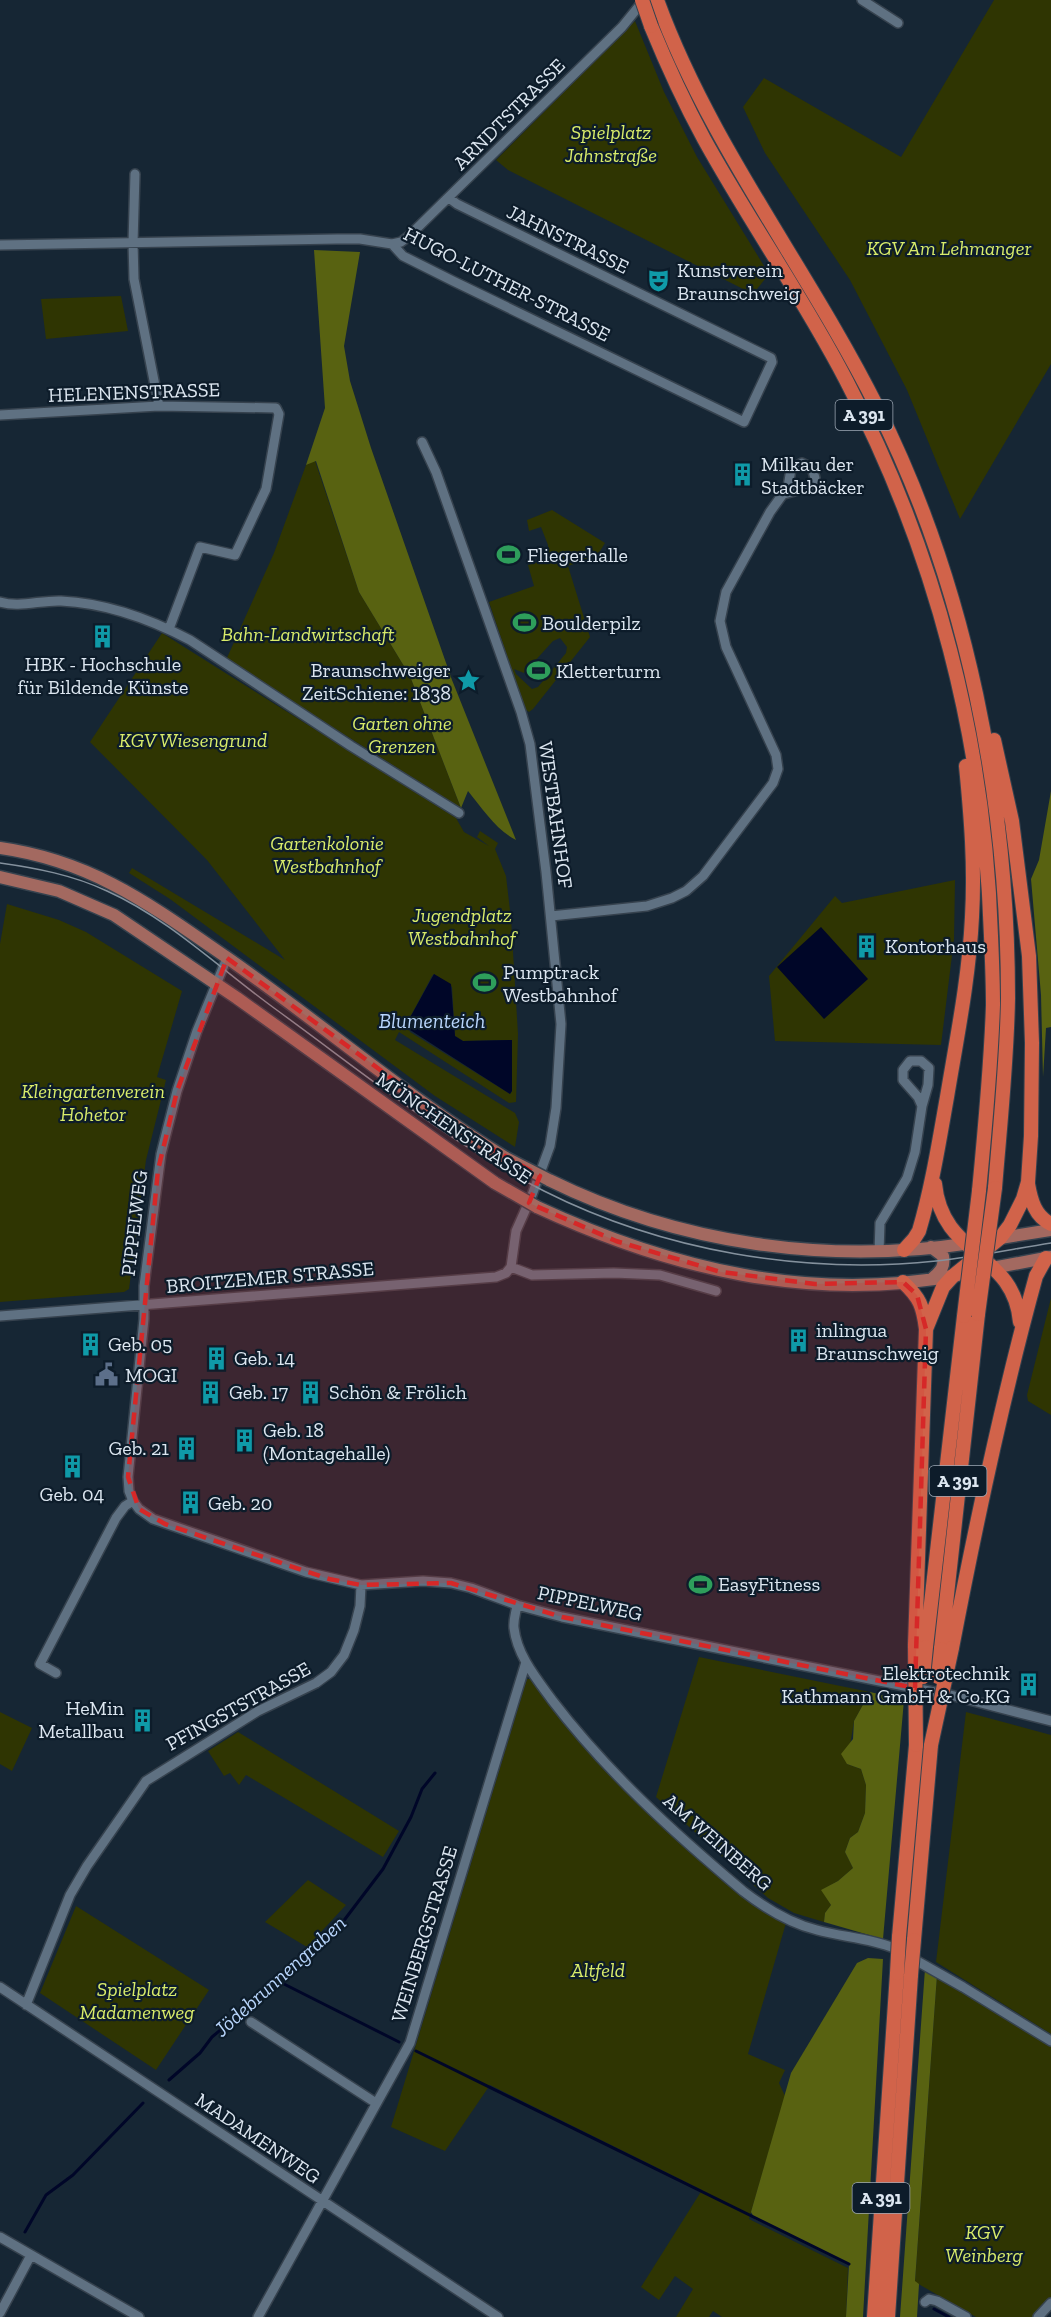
<svg xmlns="http://www.w3.org/2000/svg" width="1051" height="2317" font-family="'Zilla Slab',serif">
	<style>
		.green { fill: #2f3502; fill-rule: evenodd }
		.forest { fill: #586211 }
		.water { fill: #000628 }
		.lines { fill: none; stroke-linecap: round; stroke-linejoin: round }
		.stream { stroke: #000628; stroke-width: 3 }
		.minor-casing { stroke: #36424e; stroke-width: 12 }
		.major-casing { stroke: #36424e; stroke-width: 15 }
		.highway-casing { stroke: #36424e; stroke-width: 16 }
		.minor { stroke: #5f7182; stroke-width: 9 }
		.major { stroke: #a36960; stroke-width: 12 }
		.highway { stroke: #d1634a; stroke-width: 14 }
		.tram { stroke: #84919d; stroke-width: 1.5 }
		.major-bridge-casing { stroke: #36424e; stroke-width: 15; stroke-linecap: butt }
		.highway-bridge-casing { stroke: #36424e; stroke-width: 16; stroke-linecap: butt }
		.major-bridge { stroke: #a36960; stroke-width: 12 }
		.highway-bridge { stroke: #d1634a; stroke-width: 14 }
		.marked { fill: #d62828; fill-opacity: 0.2; stroke: #d62828; stroke-width: 4.5; stroke-dasharray: 12 8; stroke-linejoin: round }
		.labels { text-anchor: middle; stroke-width: 4.5; stroke-linejoin: round; paint-order: stroke }
		.shield { fill: #0d1c2a; stroke: #9ea9b5; stroke-width: 1.5 }
		.shield-label { font-size: 18px; font-weight: bold; fill: #dce6f0 }
		.street-label { font-size: 20px; fill: #dce6f0; stroke: #0d1c2a }
		.park-label { font-size: 20px; font-style: italic; fill: #d9ec6a; stroke: #0d1c2a }
		.poi-label { font-size: 20px; fill: #dce6f0; stroke: #0d1c2a; text-anchor: start }
		.water-label { font-size: 21px; font-style: italic; fill: #b8d5fc; stroke: #0d1c2a }
	</style>
	<rect width="100%" height="100%" fill="#162634"/>
	<path class="green" d="M 994,0 L 1051,0 L 1051,364 L 960,519 L 907,390 L 850,280 L 765,153 L 743,107 L 764,78 L 901,157 Z
		M 635,21 L 664,92 L 697,157 L 769,274 L 753,294 L 508,170 L 496,160 Z
		M 121,296 L 128,331 L 46,339 L 41,299 Z
		M 315,461 L 359,592 L 410,676 L 461,808 L 226,660 L 274,553 L 306,465 Z
		M 552,510 L 605,543 L 597,556 L 568,566 L 590,637 L 533,709 L 529,712 L 525,709 L 489,602 L 534,586 L 528,565 L 549,559 L 548,545 L 541,527 L 529,531 L 527,520 ZM 560,638 L 567,647 L 566,653 L 538,687 L 532,689 L 516,674 L 514,669 L 524,673 L 553,641 Z
		M 162,633 L 456,818 L 464,832 L 489,846 L 477,837 L 480,831 L 498,843 L 495,849 L 506,876 L 511,919 L 518,1034 L 516,1102 L 509,1103 L 399,1032 L 395,1040 L 515,1113 L 519,1122 L 515,1147 L 435,1096 L 170,899 L 129,873 L 132,868 L 285,960 L 207,860 L 90,742 ZM 434,974 L 452,987 L 455,1036 L 463,1041 L 512,1040 L 512,1091 L 510,1094 L 410,1032 L 407,1023 L 432,976 Z
		M 955,880 L 954,939 L 941,1045 L 775,1041 L 769,976 L 835,896 L 842,903 Z
		M 7,904 L 59,920 L 86,932 L 182,991 L 157,1077 L 166,1080 L 146,1160 L 129,1289 L 124,1292 L 0,1302 L 0,944 Z
		M 1051,1298 L 1051,1415 L 1028,1401 L 1027,1395 Z
		M 699,1657 L 870,1692 L 854,1721 L 847,1764 L 861,1769 L 866,1785 L 865,1813 L 858,1832 L 850,1838 L 845,1852 L 853,1868 L 838,1881 L 822,1890 L 831,1905 L 825,1913 L 824,1922 L 794,1913 L 768,1898 L 656,1797 Z
		M 527,1679 L 532,1679 L 603,1769 L 682,1842 L 786,1923 L 748,2054 L 785,2070 L 779,2083 L 785,2096 L 749,2219 L 848,2268 L 846,2317 L 722,2317 L 713,2311 L 709,2317 L 676,2317 L 693,2289 L 675,2276 L 659,2300 L 641,2287 L 702,2190 L 490,2085 L 445,2151 L 391,2127 Z
		M 0,1712 L 32,1728 L 12,1771 L 0,1764 Z
		M 966,1712 L 1051,1735 L 1051,2034 L 936,1962 Z
		M 238,1732 L 399,1831 L 383,1857 L 246,1775 L 239,1785 L 230,1773 L 224,1776 L 208,1751 Z
		M 308,1880 L 346,1905 L 307,1947 L 265,1922 Z
		M 76,1906 L 209,1990 L 156,2070 L 40,1993 Z
		M 937,1975 L 1051,2046 L 1051,2297 L 1044,2303 L 1034,2317 L 976,2317 L 915,2282 Z"/>
	<path class="forest" d="M 314,250 L 360,252 L 344,346 L 350,381 L 371,448 L 452,680 L 516,840 C 496,830 482,808 468,791 L 461,808 L 410,676 L 359,592 L 316,461 L 306,465 L 325,408 Z
		M 1051,791 L 1051,1027 L 1046,1028 L 1043,1077 L 1041,995 L 1031,879 L 1039,860 Z
		M 870,1692 L 904,1700 L 883,1939 L 824,1922 L 825,1913 L 831,1905 L 821,1890 L 838,1881 L 853,1868 L 845,1852 L 850,1838 L 858,1832 L 865,1813 L 866,1785 L 861,1769 L 847,1764 L 841,1754 L 853,1739 L 854,1721 Z
		M 868,1958 L 883,1959 L 863,2317 L 846,2317 L 849,2264 L 755,2219 L 751,2212 L 791,2073 L 857,1963 Z
		M 925,1969 L 937,1975 L 915,2281 L 919,2284 L 917,2317 L 900,2317 Z"/>
	<path class="water" d="M 821,927 L 868,979 L 824,1019 L 777,967 Z
		M 434,974 L 451,984 L 455,1036 L 463,1041 L 512,1040 L 512,1091 L 510,1094 L 407,1028 L 407,1023 Z"/>
	<g class="lines">
		<path class="stream" d="M 280,1982 L 399,2042
			M 416,2051 L 849,2264
			M 169,2080 L 200,2053 L 212,2037 L 279,1981 L 339,1927 L 383,1869 L 411,1817 L 422,1789 L 435,1773
			M 25,2232 L 46,2195 L 73,2175 L 143,2103
			M 934,2309 L 949,2317"/>
		<defs>
			<path id="minor" d="M 862,0 L 898,23
				M 135,174 L 133,243 L 134,279 L 159,406
				M 392,244 L 403,256 L 453,281 L 744,422 L 772,362 L 771,358 L 457,204 L 449,198
				M 0,245 L 337,239 L 360,239 L 392,244 L 401,242 L 409,236 L 622,27 L 644,0
				M 0,415 L 159,406 L 276,408 L 279,414 L 266,489 L 235,555 L 200,547 L 169,629
				M 0,602 C 19,608 41,600 61,601 C 106,603 150,619 190,640 L 351,746 L 459,813
				M 551,916 L 647,906 L 672,898 L 686,891 L 703,876 L 773,783 L 778,769 L 776,755 L 726,647 L 720,621 L 726,592 L 770,512 L 788,487 L 791,469 L 802,463 L 812,468 L 815,478 L 809,487 L 784,494
				M 227,958 L 197,1031 L 177,1091 L 161,1154 L 144,1286 L 144,1319 L 128,1477 L 129,1491 L 133,1501 L 139,1509 L 153,1519 L 306,1572 L 361,1585 L 423,1581 L 451,1583 L 471,1588 L 517,1605 L 562,1617 L 954,1696 L 1051,1721
				M 879,1252 L 880,1223 L 907,1178 L 915,1152 L 922,1106 L 918,1097 L 903,1080 L 903,1070 L 910,1061 L 921,1061 L 929,1068 L 928,1085 L 922,1106
				M 511,1267 L 532,1275 L 614,1273 L 660,1275 L 716,1291
				M 0,1316 L 496,1277 L 506,1273 L 511,1267 L 516,1231 L 532,1195 L 550,1146 L 556,1108 L 561,1024 L 546,872 L 530,744 L 521,712 L 436,472 L 422,442
				M 517,1605 C 516,1613 513,1620 514,1628 C 517,1655 536,1678 552,1700 C 607,1772 674,1833 743,1891 C 765,1908 789,1923 817,1930 C 842,1937 869,1938 894,1948 L 963,1987 L 1051,2041
				M 56,1673 L 40,1664 L 116,1518 L 125,1506 L 133,1501
				M 0,1987 L 498,2317
				M 26,2005 L 70,1895 L 87,1866 L 146,1781 L 258,1711 L 316,1683 L 331,1672 L 344,1655 L 354,1630 L 360,1606 L 361,1585
				M 251,2022 L 376,2103
				M 0,2237 L 139,2317
				M 925,2302 L 929,2299 L 937,2301 L 966,2317
				M 0,2313 L 31,2255
				M 258,2317 L 410,2043 L 526,1662
				M 1038,2317 L 1051,2303"/>
			<path id="major" d="M 0,848 C 93,861 152,906 226,957 C 321,1023 408,1098 506,1158
				M 0,877 L 59,891 L 114,915 L 237,998 L 495,1183
				M 549,1180 C 679,1244 828,1265 971,1243
				M 537,1207 C 671,1269 811,1303 958,1275
				M 994,1239 L 1051,1230
				M 931,1247 L 943,1256 C 945,1268 940,1271 932,1279
				M 987,1269 L 1051,1257"/>
			<path id="highway" d="M 657,0 C 710,146 808,269 877,407 C 967,586 1008,799 1008,998 C 1007,1062 1000,1125 995,1188
				M 651,26 C 667,65 684,102 704,139 C 749,221 803,297 846,380 C 936,552 985,742 991,936 C 992,959 993,982 993,1005 C 991,1067 985,1129 979,1191
				M 935,1184 C 942,1257 1014,1252 1020,1322
				M 1028,1184 C 1031,1201 1035,1216 1051,1224
				M 904,1250 L 914,1239 L 919,1231 C 932,1187 939,1142 947,1097 C 957,1037 969,978 972,917 C 975,866 971,817 966,766
				M 903,1282 C 920,1298 923,1306 926,1329 L 915,1645
				M 926,1329 L 943,1287 L 953,1276 L 1000,1238 L 1010,1225 L 1023,1199 L 1028,1182 L 1031,1136 L 1032,1043 L 1029,956 L 1012,821 L 994,740
				M 926,1647 L 964,1316
				M 952,1648 C 976,1523 1002,1399 1036,1276 L 1046,1258
				M 941,1649 L 978,1314
				M 899,1937 L 916,1745
				M 914,1940 L 931,1745
				M 874,2317 L 897,1973
				M 888,2317 L 911,1975"/>
		</defs>
		<use href="#minor" class="minor-casing"/>
		<use href="#major" class="major-casing"/>
		<use href="#highway" class="highway-casing"/>
		<use href="#minor" class="minor"/>
		<use href="#major" class="major"/>
		<use href="#highway" class="highway"/>
		<path class="tram" d="M 0,863 C 36,868 73,875 107,891 C 169,919 219,968 274,1008 C 361,1071 447,1142 544,1191 C 663,1251 803,1275 936,1261 C 974,1257 1013,1249 1051,1243"/>
		<defs>
			<path id="major-bridge" d="M 506,1158 L 549,1180
				M 495,1183 L 537,1207"/>
			<path id="highway-bridge" d="M 642,0 L 651,26
				M 978,1314 L 995,1188
				M 964,1316 L 979,1191
				M 915,1645 L 916,1745
				M 923,1677 L 926,1647
				M 938,1677 L 941,1649
				M 931,1745 L 952,1648
				M 897,1973 L 899,1937
				M 911,1975 L 914,1940"/>
		</defs>
		<use href="#major-bridge" class="major-bridge-casing"/>
		<use href="#highway-bridge" class="highway-bridge-casing"/>
		<use href="#major-bridge" class="major-bridge"/>
		<use href="#highway-bridge" class="highway-bridge"/>
	</g>
	<path class="marked" d="M 227,958 L 472,1137 L 540,1176 L 529,1203 L 616,1241 L 721,1272 L 815,1284 L 903,1282 L 917,1295 L 926,1329 L 915,1688 L 562,1617 L 451,1583 L 361,1585 L 329,1579 L 165,1524 L 139,1509 L 128,1477 L 158,1170 L 177,1091 Z"/>
	<defs>
		<symbol id="theatre-bare" viewBox="-9 -9 18 18"><path d="M-5-5.5Q0-4 5-5.5V0Q5 5 0 6Q-5 5-5 0ZM-3.3-2.5H-1v1.5H-3.3ZM1-2.5H3.3v1.5H1ZM-2.8 1Q0 5.5 2.8 1Z" fill="#0f9aa8" stroke="#0d1c2a" stroke-width="2.5" paint-order="stroke"/></symbol>
		<symbol id="building-bare" viewBox="-9 -9 18 18"><path d="M-4-6H4V6H1V3H-1V6H-4ZM-2.5-4.3h1.7v1.8h-1.7ZM.8-4.3h1.7v1.8H.8ZM-2.5-1h1.7V.8h-1.7ZM.8-1h1.7V.8H.8Z" fill="#0f9aa8" stroke="#0d1c2a" stroke-width="2.5" paint-order="stroke"/></symbol>
		<symbol id="stadium-bare" viewBox="-9 -9 18 18"><path d="M0-5a6.5 5 0 1 0 0 10a6.5 5 0 1 0 0-10ZM-3.5-1.8h7v3.6h-7Z" fill="#2e9e5b" stroke="#0d1c2a" stroke-width="2.5" paint-order="stroke"/></symbol>
		<symbol id="sight-bare" viewBox="-9 -9 18 18"><path d="M0-6L1.8-2.2L6-1.7L2.9 1.2L3.7 5.4L0 3.3L-3.7 5.4L-2.9 1.2L-6-1.7L-1.8-2.2Z" fill="#0f9aa8" stroke="#0d1c2a" stroke-width="2.5" paint-order="stroke"/></symbol>
		<symbol id="civic-bare" viewBox="-9 -9 18 18"><path d="M-.6-6.5H3V-4.5H.6V-3L4-1V1h2V6H-6V1h2V-1L-.6-3ZM-1.2 2.5V6h2.4V2.5Z" fill="#5c6f8a" stroke="#0d1c2a" stroke-width="2.5" paint-order="stroke"/></symbol>
	</defs>
	<g fill-rule="evenodd">
		<use href="#theatre-bare" x="642" y="264" width="33" height="33"/>
		<use href="#building-bare" x="726" y="458" width="33" height="33"/>
		<use href="#stadium-bare" x="492" y="538" width="33" height="33"/>
		<use href="#stadium-bare" x="508" y="606" width="33" height="33"/>
		<use href="#building-bare" x="86" y="620" width="33" height="33"/>
		<use href="#stadium-bare" x="522" y="654" width="33" height="33"/>
		<use href="#sight-bare" x="452" y="664" width="33" height="33"/>
		<use href="#building-bare" x="850" y="930" width="33" height="33"/>
		<use href="#stadium-bare" x="468" y="966" width="33" height="33"/>
		<use href="#building-bare" x="782" y="1324" width="33" height="33"/>
		<use href="#building-bare" x="74" y="1328" width="33" height="33"/>
		<use href="#building-bare" x="200" y="1342" width="33" height="33"/>
		<use href="#civic-bare" x="90" y="1358" width="33" height="33"/>
		<use href="#building-bare" x="194" y="1376" width="33" height="33"/>
		<use href="#building-bare" x="294" y="1376" width="33" height="33"/>
		<use href="#building-bare" x="228" y="1424" width="33" height="33"/>
		<use href="#building-bare" x="170" y="1432" width="33" height="33"/>
		<use href="#building-bare" x="56" y="1450" width="33" height="33"/>
		<use href="#building-bare" x="174" y="1486" width="33" height="33"/>
		<use href="#stadium-bare" x="684" y="1568" width="33" height="33"/>
		<use href="#building-bare" x="1012" y="1668" width="33" height="33"/>
		<use href="#building-bare" x="126" y="1704" width="33" height="33"/>
	</g>
	<g class="labels">
		<g class="shield">
			<rect x="835.5" y="400" width="57" height="30" rx="4.5"/>
			<rect x="929.5" y="1466" width="57" height="30" rx="4.5"/>
			<rect x="852.5" y="2183" width="57" height="30" rx="4.5"/>
		</g>
		<g class="shield-label">
			<text x="864" y="421">A 391</text>
			<text x="958" y="1487">A 391</text>
			<text x="881" y="2204">A 391</text>
		</g>
		<g class="street-label">
			<text transform="translate(509 114) rotate(-45)" y="7">ARNDTSTRASSE</text>
			<text transform="translate(568 239) rotate(26)" y="7">JAHNSTRASSE</text>
			<text transform="translate(507 284) rotate(27)" y="7">HUGO-LUTHER-STRASSE</text>
			<text transform="translate(134 392) rotate(-2)" y="7">HELENENSTRASSE</text>
			<text transform="translate(556 815) rotate(82)" y="7">WESTBAHNHOF</text>
			<text transform="translate(454 1128) rotate(34)" y="7">MÜNCHENSTRASSE</text>
			<text transform="translate(134 1223) rotate(-83)" y="7">PIPPELWEG</text>
			<text transform="translate(270 1277) rotate(-5)" y="7">BROITZEMER STRASSE</text>
			<text transform="translate(590 1603) rotate(12)" y="7">PIPPELWEG</text>
			<text transform="translate(238 1706) rotate(-29)" y="7">PFINGSTSTRASSE</text>
			<text transform="translate(718 1842) rotate(41)" y="7">AM WEINBERG</text>
			<text transform="translate(424 1934) rotate(-73)" y="7">WEINBERGSTRASSE</text>
			<text transform="translate(258 2138) rotate(34)" y="7">MADAMENWEG</text>
		</g>
		<g class="park-label">
			<text x="611" y="139">Spielplatz<tspan x="611" dy="23">Jahnstraße</tspan></text>
			<text x="949" y="255">KGV Am Lehmanger</text>
			<text x="308" y="641">Bahn-Landwirtschaft</text>
			<text x="402" y="730">Garten ohne<tspan x="402" dy="23">Grenzen</tspan></text>
			<text x="193" y="747">KGV Wiesengrund</text>
			<text x="327" y="850">Gartenkolonie<tspan x="327" dy="23">Westbahnhof</tspan></text>
			<text x="462" y="922">Jugendplatz<tspan x="462" dy="23">Westbahnhof</tspan></text>
			<text x="93" y="1098">Kleingartenverein<tspan x="93" dy="23">Hohetor</tspan></text>
			<text x="598" y="1977">Altfeld</text>
			<text x="137" y="1996">Spielplatz<tspan x="137" dy="23">Madamenweg</tspan></text>
			<text x="984" y="2239">KGV<tspan x="984" dy="23">Weinberg</tspan></text>
		</g>
		<g class="poi-label">
			<text x="677" y="277">Kunstverein<tspan x="677" dy="23">Braunschweig</tspan></text>
			<text x="761" y="471">Milkau der<tspan x="761" dy="23">Stadtbäcker</tspan></text>
			<text x="527" y="562">Fliegerhalle</text>
			<text x="542" y="630">Boulderpilz</text>
			<text x="103" y="671" text-anchor="middle">HBK - Hochschule<tspan x="103" dy="23">für Bildende Künste</tspan></text>
			<text x="451" y="677" text-anchor="end">Braunschweiger<tspan x="451" dy="23">ZeitSchiene: 1838</tspan></text>
			<text x="556" y="678">Kletterturm</text>
			<text x="885" y="953">Kontorhaus</text>
			<text x="503" y="979">Pumptrack<tspan x="503" dy="23">Westbahnhof</tspan></text>
			<text x="816" y="1337">inlingua<tspan x="816" dy="23">Braunschweig</tspan></text>
			<text x="108" y="1351">Geb. 05</text>
			<text x="234" y="1365">Geb. 14</text>
			<text x="125" y="1382">MOGI</text>
			<text x="229" y="1399">Geb. 17</text>
			<text x="329" y="1399">Schön &amp; Frölich</text>
			<text x="263" y="1437">Geb. 18<tspan x="263" dy="23">(Montagehalle)</tspan></text>
			<text x="169" y="1455" text-anchor="end">Geb. 21</text>
			<text x="72" y="1501" text-anchor="middle">Geb. 04</text>
			<text x="208" y="1510">Geb. 20</text>
			<text x="718" y="1591">EasyFitness</text>
			<text x="1010" y="1680" text-anchor="end">Elektrotechnik<tspan x="1010" dy="23">Kathmann GmbH &amp; Co.KG</tspan></text>
			<text x="124" y="1715" text-anchor="end">HeMin<tspan x="124" dy="23">Metallbau</tspan></text>
		</g>
		<g class="water-label">
			<text x="432" y="1028">Blumenteich</text>
			<text transform="translate(280 1976) rotate(-42)" y="7">Jödebrunnengraben</text>
		</g>
	</g>
</svg>
